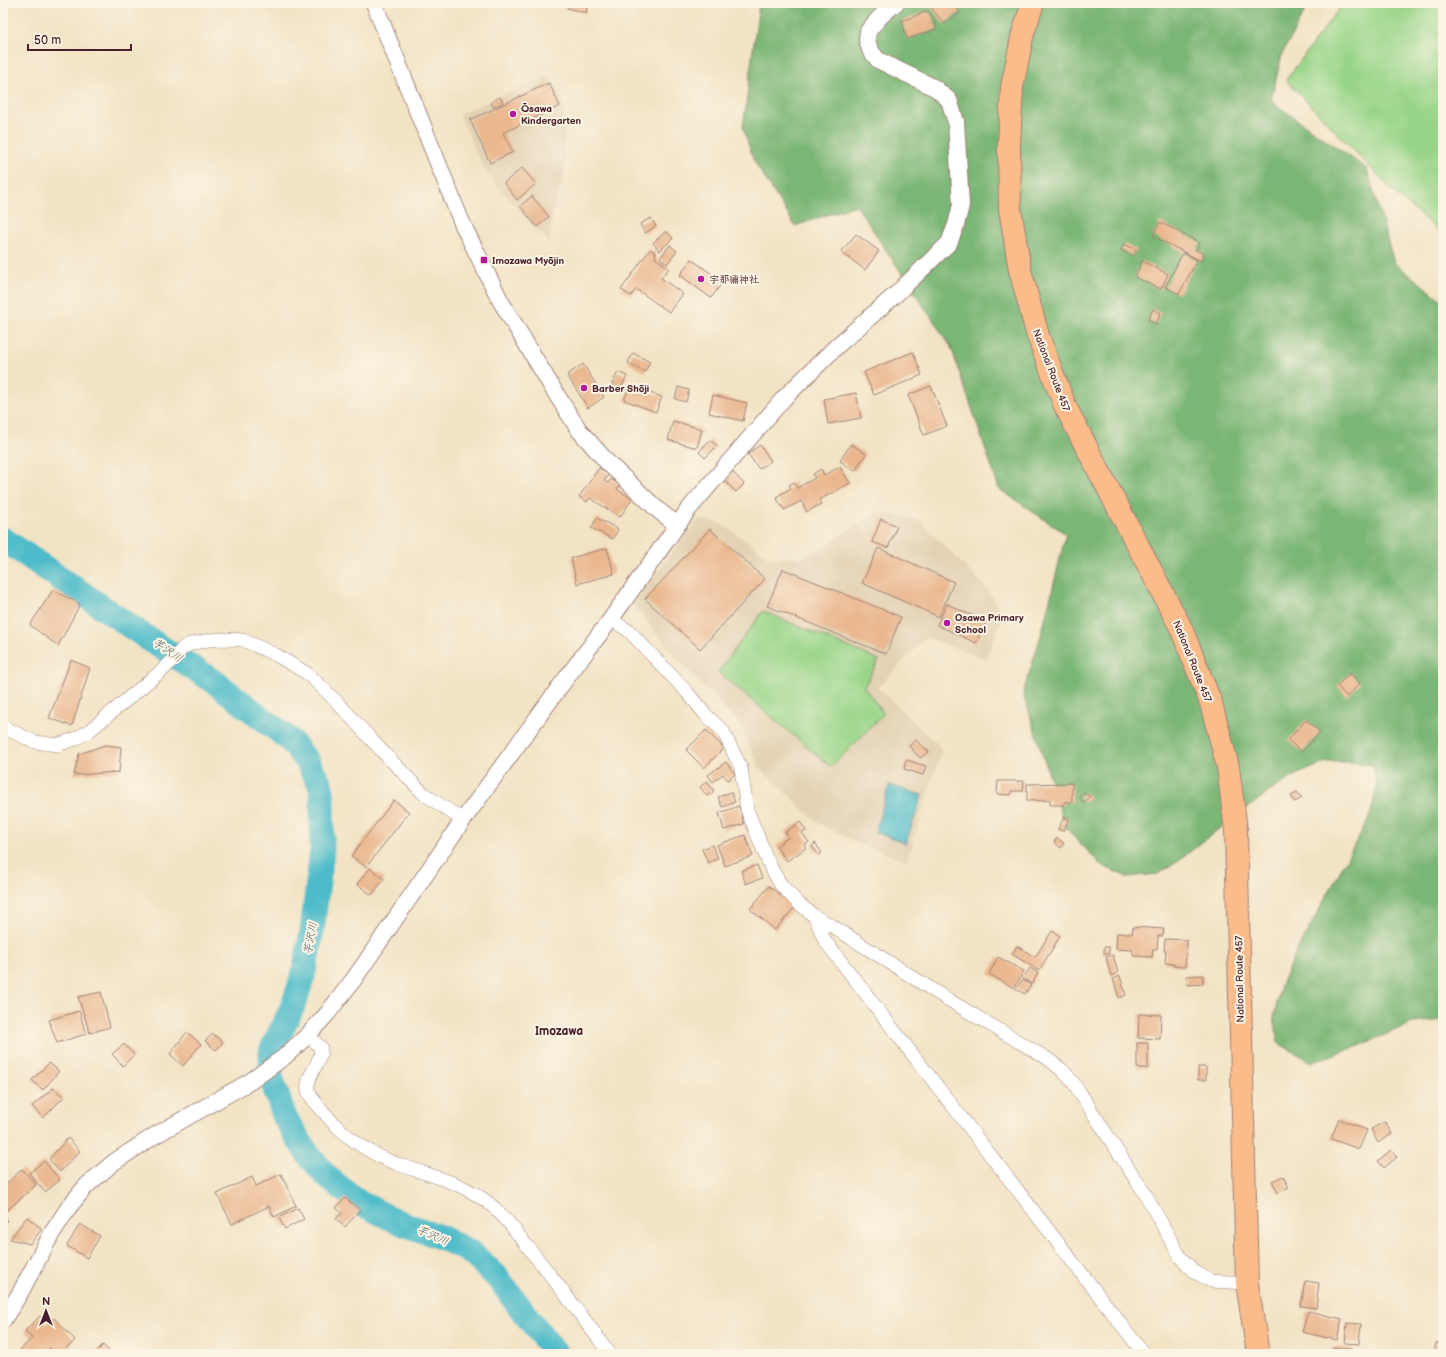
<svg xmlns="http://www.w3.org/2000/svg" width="1446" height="1357" font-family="'Balsamiq Sans','Klee One',sans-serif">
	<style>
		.built { fill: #e3d2b4 }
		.green { fill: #99d589; stroke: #727a5a }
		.forest { fill: #7ab675; stroke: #626a50 }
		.water { fill: #4ebbc9; stroke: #4c6d7a }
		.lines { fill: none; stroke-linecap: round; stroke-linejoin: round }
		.river { stroke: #4ebbc9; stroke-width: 25 }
		.building { fill: #eab78f }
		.minor-casing { stroke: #9e8178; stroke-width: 14 }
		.tertiary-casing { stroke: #9e8178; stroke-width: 18 }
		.trunk-casing { stroke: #9e8178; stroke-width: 24 }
		.minor { stroke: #fff; stroke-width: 13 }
		.tertiary { stroke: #fff; stroke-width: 16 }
		.trunk { stroke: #fabc8b; stroke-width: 22 }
		.poi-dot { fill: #b5179e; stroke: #fcf5e5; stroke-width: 1.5 }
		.labels { text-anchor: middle; stroke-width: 4; stroke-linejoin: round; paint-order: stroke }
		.poi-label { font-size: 10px; font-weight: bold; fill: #4a1f2b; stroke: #fcf5e5; text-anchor: start }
		.street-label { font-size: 10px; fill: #4a1f2b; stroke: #fcf5e5 }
		.water-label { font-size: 11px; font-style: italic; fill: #4b5662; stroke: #fcf5e5 }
		.quarter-label { font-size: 12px; font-weight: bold; fill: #4a1f2b; stroke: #fcf5e5 }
	</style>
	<rect width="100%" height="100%" fill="#fcf5e5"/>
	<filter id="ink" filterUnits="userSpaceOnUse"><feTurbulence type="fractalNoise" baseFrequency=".025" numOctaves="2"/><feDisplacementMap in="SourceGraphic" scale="8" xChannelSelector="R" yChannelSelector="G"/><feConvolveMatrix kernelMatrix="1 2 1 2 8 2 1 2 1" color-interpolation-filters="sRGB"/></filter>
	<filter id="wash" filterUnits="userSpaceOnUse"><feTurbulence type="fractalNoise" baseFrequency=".012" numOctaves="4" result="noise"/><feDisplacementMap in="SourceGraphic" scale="16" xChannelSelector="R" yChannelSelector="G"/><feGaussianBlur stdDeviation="0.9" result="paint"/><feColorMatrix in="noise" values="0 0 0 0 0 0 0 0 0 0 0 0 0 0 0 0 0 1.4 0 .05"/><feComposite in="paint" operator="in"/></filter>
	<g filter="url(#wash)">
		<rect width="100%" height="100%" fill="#f2e3c5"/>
		<path class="built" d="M 548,76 L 563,99 L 565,142 L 564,178 L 552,215 L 550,243 L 495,184 L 483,167 L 459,114 Z
			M 877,512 L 919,520 L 987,589 L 1003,616 L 986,659 L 926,637 L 878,688 L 942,749 L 907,861 L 861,845 L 818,823 L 759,767 L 738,722 L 678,660 L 633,604 L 699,518 L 722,524 L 770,558 L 806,557 Z"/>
		<path class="green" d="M 1343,3 L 1443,3 L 1443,235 L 1396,194 L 1286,80 Z
			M 763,611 L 879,660 L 864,687 L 884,714 L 831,767 L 718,672 Z"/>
		<path class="forest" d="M 759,3 L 1309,3 L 1282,54 L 1271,101 L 1367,169 L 1394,263 L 1443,301 L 1443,1020 L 1412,1023 L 1359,1046 L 1312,1062 L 1278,1043 L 1274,1016 L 1281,985 L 1293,958 L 1370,816 L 1377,785 L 1373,765 L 1350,762 L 1327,762 L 1300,773 L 1273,789 L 1216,831 L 1177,862 L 1158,874 L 1127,877 L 1101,865 L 1066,828 L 1023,693 L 1042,632 L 1066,534 L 999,489 L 951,347 L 856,205 L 795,226 L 754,161 L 743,128 Z"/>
		<path class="water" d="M 889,785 L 922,795 L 906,843 L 875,832 Z"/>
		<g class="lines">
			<path class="river" d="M 3,539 L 150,640 L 216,683 L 289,739 L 307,761 L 320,784 L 322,793 L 322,850 L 312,931 L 303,976 L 293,1006 L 271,1051 L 271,1077 L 285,1118 L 307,1153 L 327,1177 L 360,1203 L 396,1221 L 445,1239 L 470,1252 L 496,1276 L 556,1354"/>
		</g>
		<g id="blocks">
			<path class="building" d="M 569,3 L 588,3 L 586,13 L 567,8 Z
				M 934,3 L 951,3 L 960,12 L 944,24 L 930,6 Z
				M 928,11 L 933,18 L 937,29 L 907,39 L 902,21 Z
				M 549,83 L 560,106 L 503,133 L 513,152 L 490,163 L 470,120 Z
				M 500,97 L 503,103 L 493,107 L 491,102 Z
				M 522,168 L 536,184 L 517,200 L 504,183 Z
				M 532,196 L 549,217 L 537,227 L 520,206 Z
				M 651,218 L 656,226 L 645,233 L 640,224 Z
				M 1160,222 L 1200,243 L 1196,250 L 1204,254 L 1201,261 L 1153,236 Z
				M 666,231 L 673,238 L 660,251 L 653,243 Z
				M 856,234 L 879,251 L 865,270 L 841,252 Z
				M 1124,244 L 1137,250 L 1133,256 L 1121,250 Z
				M 670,245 L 677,251 L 667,264 L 660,258 Z
				M 650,249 L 656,253 L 655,258 L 669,268 L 661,278 L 683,294 L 669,312 L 636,289 L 631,296 L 621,290 Z
				M 1183,253 L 1197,260 L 1179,294 L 1165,287 Z
				M 691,259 L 723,282 L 711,298 L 680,275 Z
				M 1142,261 L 1168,274 L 1161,289 L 1135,277 Z
				M 1153,309 L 1161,313 L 1156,324 L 1148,320 Z
				M 913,352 L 922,375 L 874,395 L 864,372 Z
				M 633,353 L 650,362 L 645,372 L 628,363 Z
				M 583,364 L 604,397 L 588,408 L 567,375 Z
				M 618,372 L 627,376 L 620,390 L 611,386 Z
				M 630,386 L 662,397 L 656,412 L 624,400 Z
				M 931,386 L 947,426 L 924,435 L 908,395 Z
				M 678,387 L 689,390 L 686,402 L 675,399 Z
				M 856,393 L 861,418 L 828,424 L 824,399 Z
				M 713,395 L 747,403 L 743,421 L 709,413 Z
				M 673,421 L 702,429 L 697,448 L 668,440 Z
				M 710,440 L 717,446 L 705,458 L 699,452 Z
				M 851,444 L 866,454 L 855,471 L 840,461 Z
				M 760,445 L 771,461 L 759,469 L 748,454 Z
				M 840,467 L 850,483 L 819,500 L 821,504 L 807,512 L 801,501 L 784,510 L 776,497 L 791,488 L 789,485 L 794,482 L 797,488 L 815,478 L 813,474 L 821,469 L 824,475 Z
				M 599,468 L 609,474 L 604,481 L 608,483 L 611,479 L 620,485 L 617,489 L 632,499 L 620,517 L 590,498 L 587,502 L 579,497 Z
				M 731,470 L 744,484 L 736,492 L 722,478 Z
				M 597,518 L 618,529 L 613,539 L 591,528 Z
				M 881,519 L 897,526 L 888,548 L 872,542 Z
				M 710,529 L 765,579 L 700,649 L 645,599 Z
				M 607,548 L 614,574 L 577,584 L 571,558 Z
				M 878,548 L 954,582 L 939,617 L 862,583 Z
				M 783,569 L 901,617 L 886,654 L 767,606 Z
				M 53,590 L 80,604 L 58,646 L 30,625 Z
				M 947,604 L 986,622 L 976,643 L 937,625 Z
				M 71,660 L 90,668 L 72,726 L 49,718 Z
				M 1350,673 L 1360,683 L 1347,697 L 1337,686 Z
				M 1306,720 L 1320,732 L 1302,752 L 1288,740 Z
				M 706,730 L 724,748 L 704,768 L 686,750 Z
				M 916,740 L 929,752 L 920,758 L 909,746 Z
				M 105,745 L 121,747 L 119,772 L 74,775 L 79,754 Z
				M 906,760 L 926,766 L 923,775 L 904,769 Z
				M 726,762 L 735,774 L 728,780 L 723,774 L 713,782 L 708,775 Z
				M 707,781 L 714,791 L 707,796 L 700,787 Z
				M 998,781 L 1024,781 L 1023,791 L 1011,791 L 1011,795 L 997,794 Z
				M 1072,783 L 1072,802 L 1064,802 L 1064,805 L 1050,805 L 1050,800 L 1027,801 L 1027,784 Z
				M 731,792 L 735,802 L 722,807 L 718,797 Z
				M 1084,792 L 1090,797 L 1084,803 L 1079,797 Z
				M 1297,792 L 1302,798 L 1295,802 L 1291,796 Z
				M 394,800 L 409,812 L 366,867 L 351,856 Z
				M 739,806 L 744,824 L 724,830 L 719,813 Z
				M 1064,817 L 1069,819 L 1063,831 L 1058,829 Z
				M 800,822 L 806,831 L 802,833 L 809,842 L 804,845 L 806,848 L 787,861 L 776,846 L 789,837 L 785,832 Z
				M 745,835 L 753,856 L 725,866 L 717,845 Z
				M 1057,838 L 1064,843 L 1061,848 L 1054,842 Z
				M 815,843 L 822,853 L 819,855 L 812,846 Z
				M 712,845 L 718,858 L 708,863 L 702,849 Z
				M 757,865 L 762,878 L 746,884 L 741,871 Z
				M 370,868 L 384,879 L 372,895 L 357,884 Z
				M 769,886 L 795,907 L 775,930 L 750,909 Z
				M 1133,927 L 1164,929 L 1163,936 L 1158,936 L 1157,949 L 1153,949 L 1152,957 L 1133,956 L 1133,950 L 1116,949 L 1117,933 L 1132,934 Z
				M 1052,931 L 1060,936 L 1039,971 L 1012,954 L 1017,946 L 1035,957 Z
				M 1165,939 L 1187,940 L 1185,967 L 1174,966 L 1174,964 L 1165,963 L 1166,951 L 1164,951 Z
				M 1104,947 L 1109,947 L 1109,954 L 1104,954 Z
				M 1113,955 L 1118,973 L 1111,976 L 1106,957 Z
				M 998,957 L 1024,971 L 1014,988 L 989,974 Z
				M 1030,968 L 1038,973 L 1032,984 L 1023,979 Z
				M 1203,975 L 1203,984 L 1187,985 L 1186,976 Z
				M 1120,976 L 1126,995 L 1119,998 L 1113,979 Z
				M 1022,980 L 1031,985 L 1025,994 L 1016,989 Z
				M 101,992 L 110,1027 L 90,1033 L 78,997 Z
				M 79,1011 L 86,1034 L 57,1043 L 49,1020 Z
				M 1139,1014 L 1161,1015 L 1160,1039 L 1138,1038 Z
				M 187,1032 L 201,1044 L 183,1066 L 170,1054 Z
				M 213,1034 L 223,1042 L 216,1050 L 205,1041 Z
				M 1137,1043 L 1148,1043 L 1148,1068 L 1137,1068 Z
				M 124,1044 L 134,1055 L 123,1066 L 112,1054 Z
				M 49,1063 L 59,1071 L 43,1090 L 32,1080 Z
				M 1198,1067 L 1206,1067 L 1206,1080 L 1198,1080 Z
				M 53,1088 L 64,1097 L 43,1118 L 32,1106 Z
				M 1339,1119 L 1367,1130 L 1359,1149 L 1331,1139 Z
				M 1385,1122 L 1392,1134 L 1378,1142 L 1371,1129 Z
				M 68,1138 L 80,1151 L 60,1172 L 49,1159 Z
				M 1391,1150 L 1397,1157 L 1384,1168 L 1378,1161 Z
				M 44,1161 L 60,1180 L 45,1192 L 29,1173 Z
				M 22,1169 L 36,1185 L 5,1212 L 3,1209 L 3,1187 Z
				M 281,1174 L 296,1206 L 274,1217 L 269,1206 L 232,1224 L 217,1194 L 252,1177 L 256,1186 Z
				M 1283,1176 L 1289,1188 L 1278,1193 L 1272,1181 Z
				M 345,1198 L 360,1210 L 345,1227 L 336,1219 L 342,1213 L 336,1208 Z
				M 298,1208 L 304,1219 L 285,1229 L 279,1218 Z
				M 3,1216 L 7,1221 L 3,1224 Z
				M 27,1217 L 42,1229 L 30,1244 L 10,1239 Z
				M 80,1224 L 100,1236 L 87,1258 L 67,1246 Z
				M 1305,1281 L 1319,1283 L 1316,1308 L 1301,1306 Z
				M 1308,1311 L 1342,1319 L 1337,1340 L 1302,1332 Z
				M 40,1316 L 48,1324 L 54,1318 L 75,1340 L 61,1354 L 56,1354 L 50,1348 L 44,1354 L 16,1354 L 32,1338 L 25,1331 Z
				M 1347,1323 L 1361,1324 L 1359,1344 L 1345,1343 Z
				M 1436,1343 L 1443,1345 L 1443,1353 L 1434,1351 Z
				M 103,1345 L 112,1354 L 94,1354 Z
				M 1333,1348 L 1351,1348 L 1351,1354 L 1333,1354 Z"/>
		</g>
	</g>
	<g filter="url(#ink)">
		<use href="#blocks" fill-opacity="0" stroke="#9e8178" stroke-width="1"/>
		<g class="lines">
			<defs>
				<path id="minor" d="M 611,619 L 630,632 L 687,692 L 705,714 L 723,731 L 741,768 L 747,810 L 770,866 L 781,885 L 798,903 L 814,916 L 832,926 L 947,999 L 1048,1059 L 1062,1070 L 1073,1082 L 1147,1197 L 1180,1257 L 1195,1272 L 1211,1281 L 1247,1283
					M 3,727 L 35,742 L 57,745 L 75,739 L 89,731 L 166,667 L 183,648 L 190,644 L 209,640 L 226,639 L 243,640 L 276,655 L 308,674 L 336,701 L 380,749 L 424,794 L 463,820
					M 814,916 L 825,941 L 1144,1354
					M 308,1035 L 321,1048 C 322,1063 305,1076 308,1090 C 309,1097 318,1105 322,1110 C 342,1135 368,1153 397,1164 C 429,1175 465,1183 491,1205 C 505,1216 516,1232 527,1246 C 556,1281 583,1318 610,1354"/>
				<path id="tertiary" d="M 374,3 L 462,223 L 500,300 L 558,397 L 579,430 L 607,462 L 658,510 L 677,525
					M 3,1320 L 19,1295 L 52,1233 L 69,1207 L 86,1186 L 114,1162 L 154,1136 L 251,1081 L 284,1057 L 308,1035 L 327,1014 L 354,979 L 463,820 L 564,681 L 611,619 L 688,510 L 784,398 L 838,345 L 894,296 L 949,243 L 956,225 L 961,205 L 956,122 L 949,100 L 935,88 L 878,60 L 870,50 L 867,40 L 868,31 L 880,17 L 896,3"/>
				<path id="trunk" d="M 1033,3 L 1023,33 L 1012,87 L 1009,145 L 1010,209 L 1020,270 L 1038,336 L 1065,406 L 1181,628 L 1211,703 L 1228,767 L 1236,830 L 1247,1283 L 1258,1354"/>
			</defs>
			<use href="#minor" class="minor-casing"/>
			<use href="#tertiary" class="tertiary-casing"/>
			<use href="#trunk" class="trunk-casing"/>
			<use href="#minor" class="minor"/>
			<use href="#tertiary" class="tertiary"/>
			<use href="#trunk" class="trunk"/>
		</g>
	</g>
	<g class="poi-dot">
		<circle cx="513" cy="114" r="4"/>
		<rect x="480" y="256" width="8" height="8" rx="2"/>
		<circle cx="701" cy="279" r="4"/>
		<circle cx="584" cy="388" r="4"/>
		<circle cx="947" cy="623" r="4"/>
	</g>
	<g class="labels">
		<g class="poi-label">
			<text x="521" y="112">Ōsawa<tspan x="521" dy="12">Kindergarten</tspan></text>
			<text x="492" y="264">Imozawa Myōjin</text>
			<text x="709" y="283">宇那禰神社</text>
			<text x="592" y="392">Barber Shōji</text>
			<text x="955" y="621">Osawa Primary<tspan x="955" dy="12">School</tspan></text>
		</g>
		<g class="street-label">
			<text transform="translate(1052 370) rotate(69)" y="4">National Route 457</text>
			<text transform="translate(1193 661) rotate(68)" y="4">National Route 457</text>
			<text transform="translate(1239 979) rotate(-91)" y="4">National Route 457</text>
		</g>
		<g class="water-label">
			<text transform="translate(168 650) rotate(34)" y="4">芋沢川</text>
			<text transform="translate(310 938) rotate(-80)" y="4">芋沢川</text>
			<text transform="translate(433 1235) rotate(24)" y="4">芋沢川</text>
		</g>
		<g class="quarter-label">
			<text x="559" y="1035">Imozawa</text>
		</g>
	</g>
	<rect width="1446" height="1357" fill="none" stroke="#fcf5e5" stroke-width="16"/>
	<g transform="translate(46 1311)" stroke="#fcf5e5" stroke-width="3" paint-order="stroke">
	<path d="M0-3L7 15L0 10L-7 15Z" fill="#4a1f2b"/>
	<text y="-6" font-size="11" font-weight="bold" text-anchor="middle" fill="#4a1f2b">N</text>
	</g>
	<path d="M28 44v6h103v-6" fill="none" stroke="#4a1f2b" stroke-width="2"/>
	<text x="34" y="44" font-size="12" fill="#4a1f2b" stroke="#fcf5e5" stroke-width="3" paint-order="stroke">50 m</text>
</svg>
